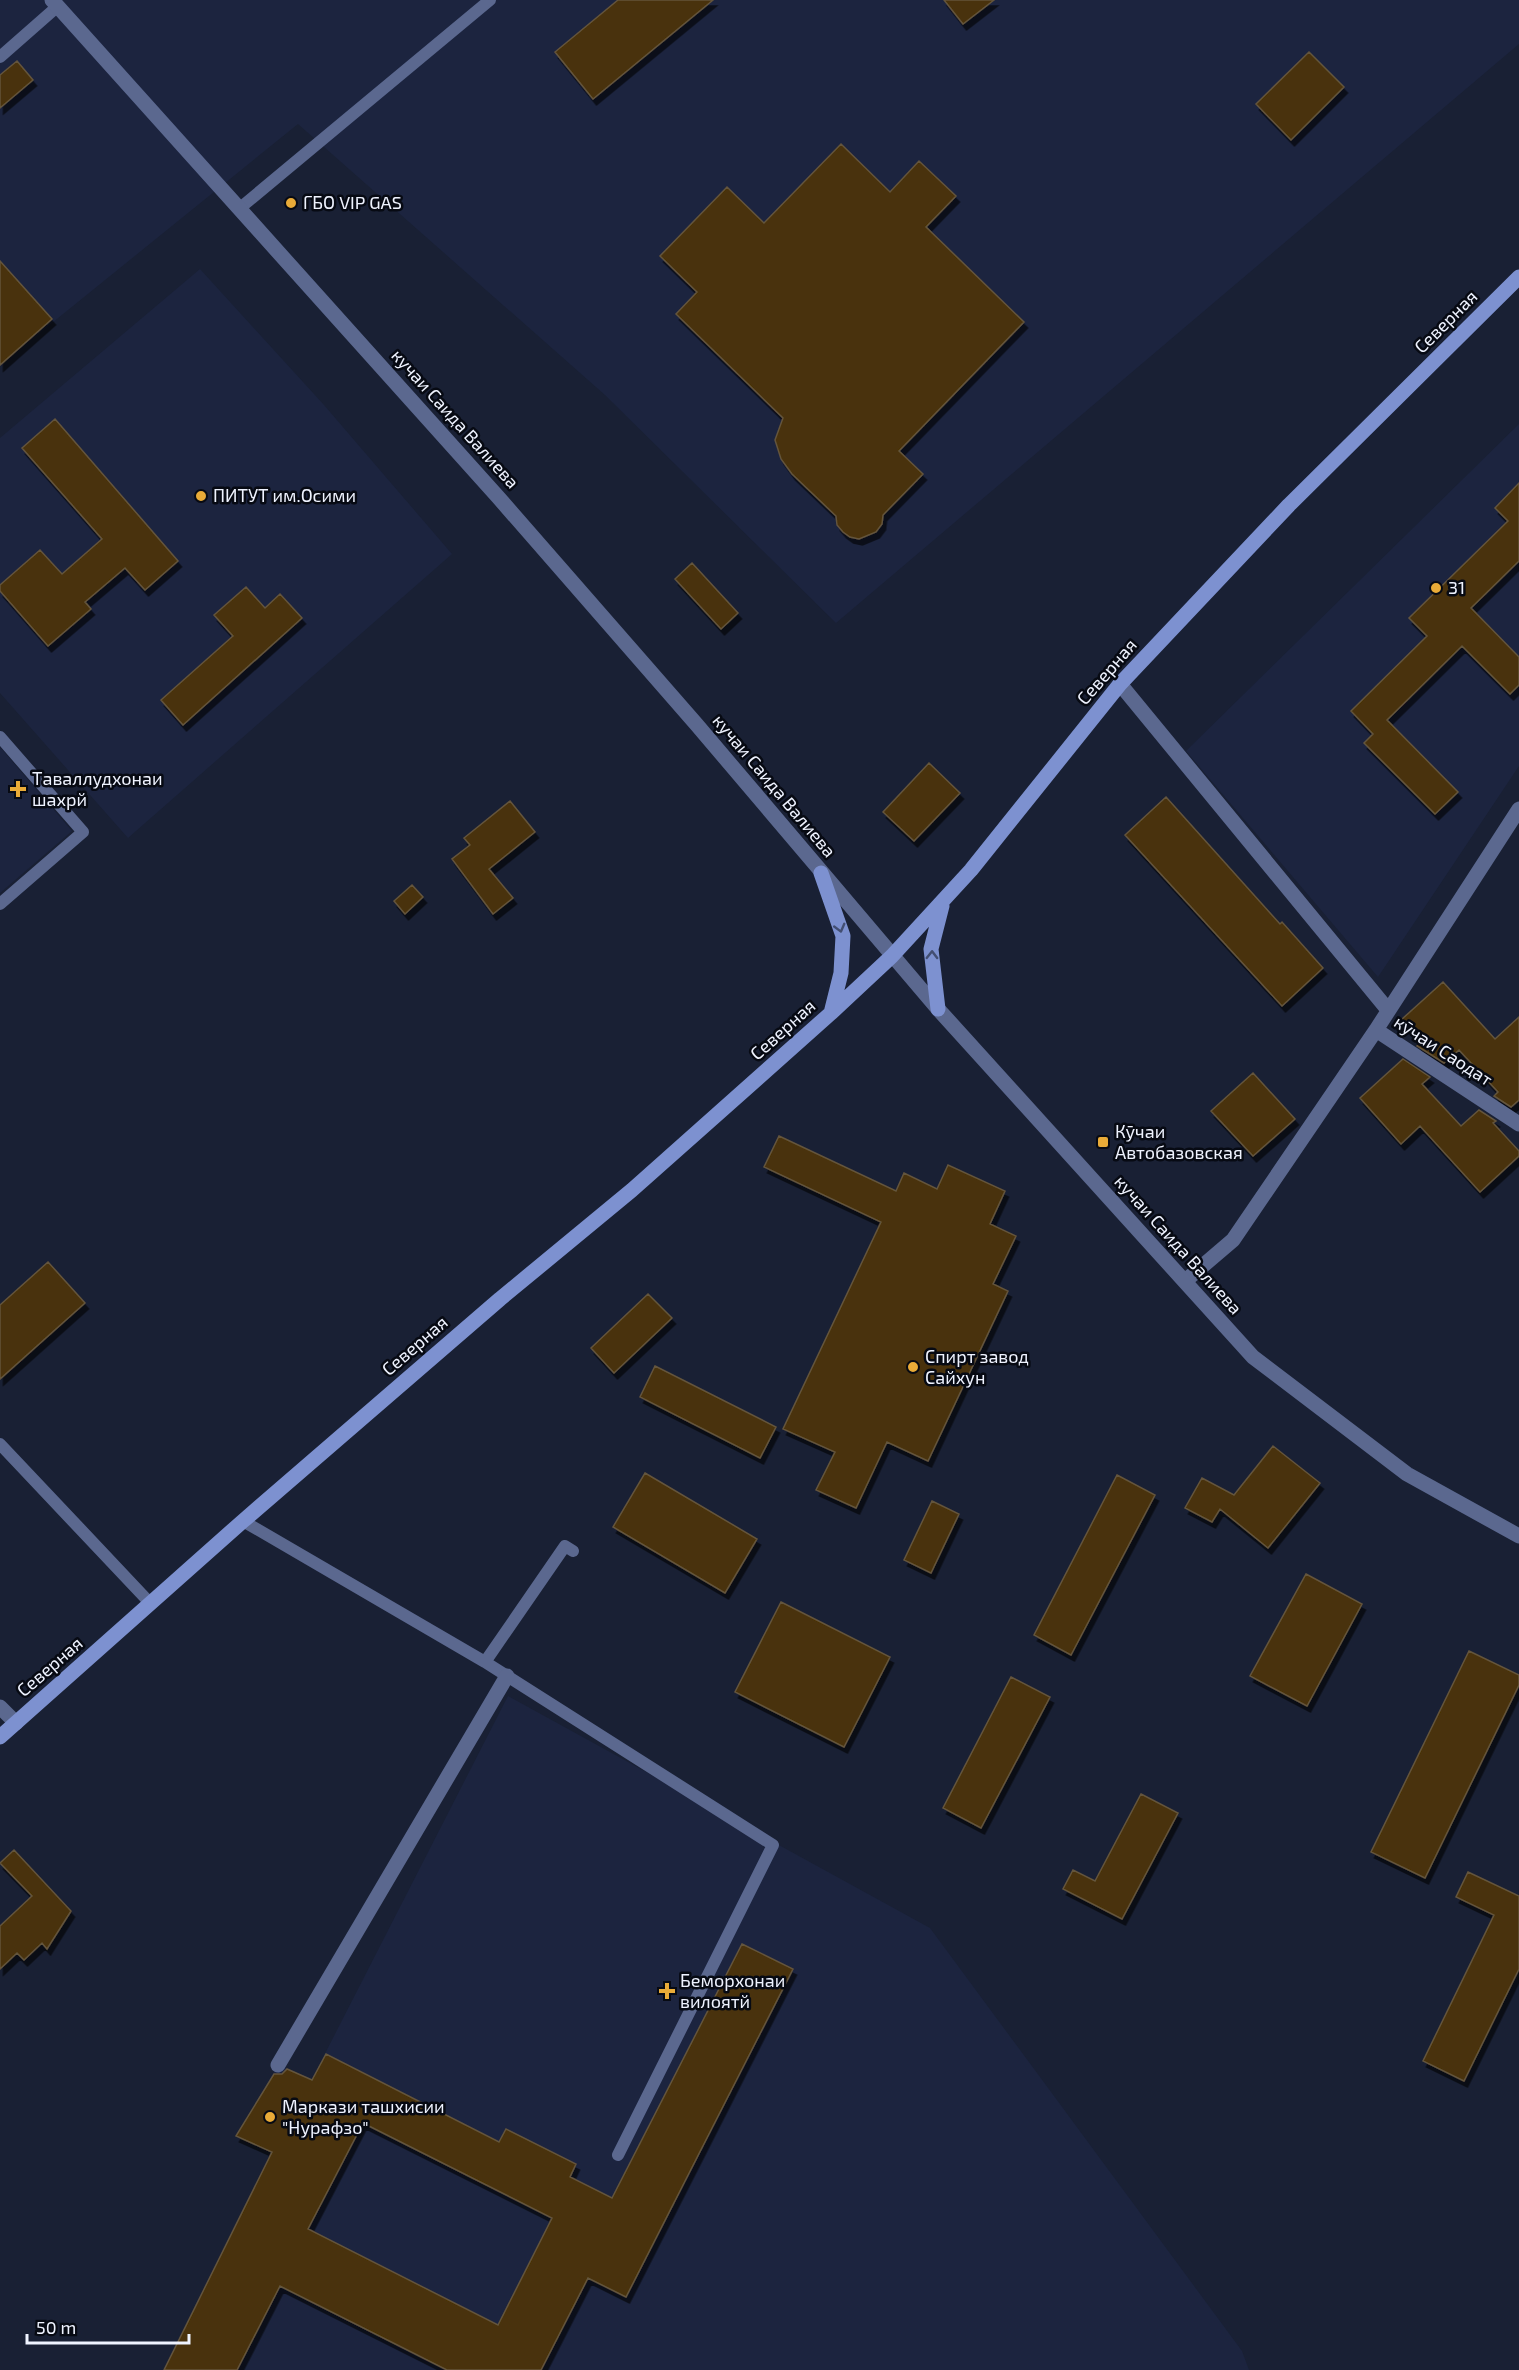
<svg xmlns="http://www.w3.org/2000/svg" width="1519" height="2370" font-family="'Exo 2',sans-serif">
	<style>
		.built { fill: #1c243f }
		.building { fill: #4a3307; stroke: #64543d; stroke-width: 1.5; fill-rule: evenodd; filter: url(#shadow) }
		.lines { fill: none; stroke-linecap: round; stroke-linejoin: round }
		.service { stroke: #5b688f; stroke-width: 12 }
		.minor { stroke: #5b688f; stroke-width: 15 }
		.tertiary { stroke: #5b688f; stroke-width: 15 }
		.secondary { stroke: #7d91d0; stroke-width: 15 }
		.oneway { stroke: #424e72 }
		.poi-dot { fill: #e9ab38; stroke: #070a13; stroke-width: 2 }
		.labels { text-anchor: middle; stroke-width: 5; stroke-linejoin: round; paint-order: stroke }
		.poi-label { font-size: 18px; fill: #eff3ff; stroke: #070a13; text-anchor: start }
		.street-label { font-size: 18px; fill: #eff3ff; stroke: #070a13 }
	</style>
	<defs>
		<filter id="shadow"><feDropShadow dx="3.5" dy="6" stdDeviation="0" flood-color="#0009"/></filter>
	</defs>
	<rect width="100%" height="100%" fill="#192034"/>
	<path class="built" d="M 0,0 L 1519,0 L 1519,44 L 836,623 L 605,395 L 298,124 L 0,365 Z
		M 200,269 L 324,405 L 452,554 L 128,838 L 0,693 L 0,438 Z
		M 1519,424 L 1519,766 L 1378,977 L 1186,751 Z
		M 0,747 L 72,831 L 0,893 Z
		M 508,1696 L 930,1928 L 1242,2351 L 1249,2370 L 164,2370 L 272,2153 L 236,2136 L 278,2065 L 312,2079 Z"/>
	<path class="building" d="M 618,0 L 713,0 L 593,99 L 555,52 Z
		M 944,0 L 994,0 L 963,24 Z
		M 1309,52 L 1344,87 L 1291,140 L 1256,104 Z
		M 17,61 L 33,80 L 0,108 L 0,75 Z
		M 841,144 L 890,192 L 919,161 L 956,196 L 926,227 L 1024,322 L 899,451 L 923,474 L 883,515 L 882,524 L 876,532 L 859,539 L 850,537 L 843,532 L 837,525 L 836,516 L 792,474 L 781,459 L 775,440 L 783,418 L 676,314 L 697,292 L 660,256 L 727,187 L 764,223 Z
		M 0,261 L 52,319 L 0,365 Z
		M 55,419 L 178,561 L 145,590 L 125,568 L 85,602 L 91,609 L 48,646 L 0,591 L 0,585 L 40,550 L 62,574 L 102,539 L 22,448 Z
		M 1519,483 L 1519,561 L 1471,608 L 1519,657 L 1519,685 L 1510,694 L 1462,646 L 1387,720 L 1458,792 L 1435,814 L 1364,743 L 1373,734 L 1351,711 L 1427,636 L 1409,618 L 1508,521 L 1495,508 Z
		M 692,563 L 738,613 L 721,629 L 675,579 Z
		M 246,587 L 265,608 L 280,594 L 302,618 L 183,725 L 161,700 L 233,636 L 214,615 Z
		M 929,763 L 960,793 L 914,841 L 883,812 Z
		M 1166,797 L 1280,924 L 1282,922 L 1323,968 L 1282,1006 L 1125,835 Z
		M 510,801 L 535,832 L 489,869 L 513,898 L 493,914 L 452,859 L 470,845 L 464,838 Z
		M 412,885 L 423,897 L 405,914 L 394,901 Z
		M 1443,982 L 1495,1039 L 1519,1017 L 1519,1100 L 1511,1107 L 1494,1096 L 1498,1092 L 1459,1050 L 1444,1063 L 1417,1046 L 1422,1042 L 1401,1020 Z
		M 1403,1059 L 1430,1077 L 1422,1084 L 1461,1126 L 1479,1110 L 1496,1121 L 1493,1123 L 1519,1151 L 1519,1156 L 1480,1192 L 1420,1126 L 1401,1144 L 1360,1098 Z
		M 1253,1073 L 1295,1119 L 1253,1156 L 1211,1111 Z
		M 779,1136 L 896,1191 L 904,1173 L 937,1189 L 948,1165 L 1005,1191 L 990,1224 L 1016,1236 L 993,1284 L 1008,1291 L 928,1461 L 887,1442 L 856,1508 L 816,1490 L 835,1452 L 783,1429 L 881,1222 L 764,1167 Z
		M 48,1262 L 85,1303 L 0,1379 L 0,1305 Z
		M 648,1294 L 672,1318 L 614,1373 L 591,1348 Z
		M 655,1366 L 776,1427 L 760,1458 L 640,1397 Z
		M 1273,1446 L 1320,1483 L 1268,1548 L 1220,1509 L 1212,1522 L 1185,1508 L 1202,1478 L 1234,1495 Z
		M 645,1473 L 757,1539 L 725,1593 L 613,1527 Z
		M 1117,1475 L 1155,1495 L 1071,1655 L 1034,1635 Z
		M 932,1501 L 959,1514 L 931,1573 L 904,1560 Z
		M 1306,1574 L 1362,1604 L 1307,1706 L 1250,1676 Z
		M 781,1602 L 890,1657 L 844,1747 L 735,1692 Z
		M 1469,1651 L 1519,1675 L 1519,1685 L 1425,1878 L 1371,1852 Z
		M 1011,1677 L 1050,1697 L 981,1828 L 943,1808 Z
		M 1141,1794 L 1178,1813 L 1122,1919 L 1063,1889 L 1073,1870 L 1095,1881 Z
		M 14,1850 L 71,1911 L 47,1949 L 42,1943 L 24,1960 L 17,1953 L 0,1969 L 0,1926 L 32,1896 L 0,1863 Z
		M 1468,1872 L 1519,1896 L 1519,1969 L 1464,2081 L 1423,2061 L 1494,1915 L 1456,1897 Z
		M 742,1944 L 793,1969 L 626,2297 L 588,2278 L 541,2370 L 447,2370 L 280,2286 L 237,2370 L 164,2370 L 272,2152 L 236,2136 L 274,2074 L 282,2074 L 287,2069 L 312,2080 L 326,2054 L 499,2142 L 506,2129 L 576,2164 L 570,2177 L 612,2198 ZM 363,2123 L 552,2218 L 498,2325 L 308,2229 Z"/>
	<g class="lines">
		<path class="service" d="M 0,57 L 58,6
			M 240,208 L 490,0
			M 0,737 L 83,832 L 0,904
			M 0,1444 L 151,1604
			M 243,1521 L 485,1662 L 773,1845 L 618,2155
			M 485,1662 L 565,1546 L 573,1551"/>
		<path class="minor" d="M 1120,684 L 1388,1010
			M 1376,1030 L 1519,1124
			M 1185,1281 L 1233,1240 L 1376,1030 L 1519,809
			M 0,1707 L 16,1723
			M 278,2065 L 507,1676"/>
		<path class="tertiary" d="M 52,0 L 498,497 L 697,725 L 938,1009 L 1253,1357 L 1407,1474 L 1519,1536"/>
		<path class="secondary" d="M 821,873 L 843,936 L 841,973 L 831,1013
			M 938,1009 L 931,949 L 942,906
			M 0,1737 L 243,1521 L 500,1299 L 632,1190 L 831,1013 L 892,956 L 971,870 L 1120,684 L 1289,505 L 1519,277"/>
	</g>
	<defs><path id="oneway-chevron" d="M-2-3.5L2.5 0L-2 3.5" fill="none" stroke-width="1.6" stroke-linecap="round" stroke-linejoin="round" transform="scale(1.5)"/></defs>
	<g class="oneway">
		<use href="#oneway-chevron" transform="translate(840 928) rotate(75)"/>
		<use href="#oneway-chevron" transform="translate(932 955) rotate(-89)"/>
	</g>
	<g class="poi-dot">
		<circle cx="291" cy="203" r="6"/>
		<circle cx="201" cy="496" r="6"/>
		<circle cx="1436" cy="588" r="6"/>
		<path d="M15 780h6v6h6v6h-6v6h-6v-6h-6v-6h6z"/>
		<rect x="1097" y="1136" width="12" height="12" rx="3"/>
		<circle cx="913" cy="1367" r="6"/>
		<path d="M664 1982h6v6h6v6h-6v6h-6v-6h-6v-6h6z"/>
		<circle cx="270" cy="2117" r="6"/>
	</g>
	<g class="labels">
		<g class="poi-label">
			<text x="303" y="209">ГБО VIP GAS</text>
			<text x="213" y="502">ПИТУТ им.Осими</text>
			<text x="1448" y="594">31</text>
			<text x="32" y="785">Таваллудхонаи<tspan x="32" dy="21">шахрй</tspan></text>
			<text x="1115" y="1138">Кӯчаи<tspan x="1115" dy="21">Автобазовская</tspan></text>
			<text x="925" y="1363">Спирт завод<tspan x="925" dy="21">Сайхун</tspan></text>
			<text x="680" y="1987">Беморхонаи<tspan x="680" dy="21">вилоятй</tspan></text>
			<text x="282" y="2113">Маркази ташхисии<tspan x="282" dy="21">"Нурафзо"</tspan></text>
		</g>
		<g class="street-label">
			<text transform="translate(1446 322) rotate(-45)" y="6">Северная</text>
			<text transform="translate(455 419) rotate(48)" y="6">кучаи Саида Валиева</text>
			<text transform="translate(1107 672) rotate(-49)" y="6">Северная</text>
			<text transform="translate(774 786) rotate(50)" y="6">кучаи Саида Валиева</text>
			<text transform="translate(783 1030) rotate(-42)" y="6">Северная</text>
			<text transform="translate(1443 1051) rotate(33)" y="6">кӯчаи Саодат</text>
			<text transform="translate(1178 1245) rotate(48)" y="6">кучаи Саида Валиева</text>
			<text transform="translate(415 1346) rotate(-41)" y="6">Северная</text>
			<text transform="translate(50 1667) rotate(-41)" y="6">Северная</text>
		</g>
	</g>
	<path d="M27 2334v9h162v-9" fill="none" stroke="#eff3ff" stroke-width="3"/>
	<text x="36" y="2334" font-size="18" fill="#eff3ff" stroke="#070a13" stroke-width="4.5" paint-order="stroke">50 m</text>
</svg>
